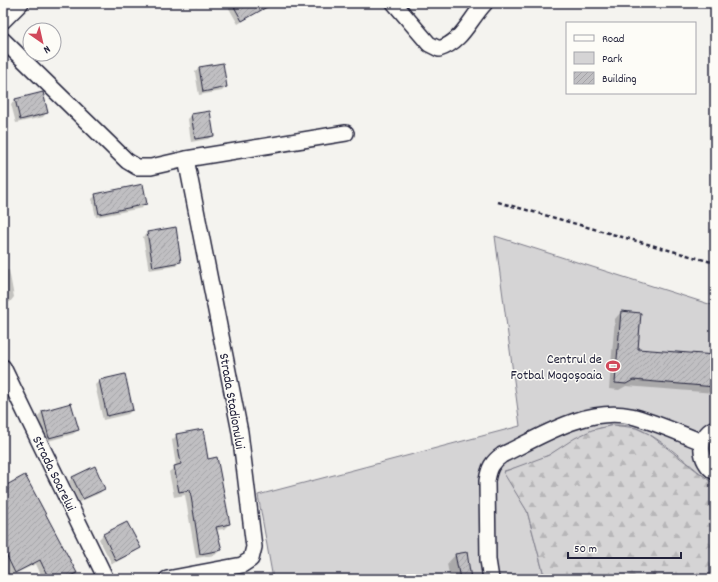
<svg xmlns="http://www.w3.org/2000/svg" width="718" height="582" font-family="Dekko,sans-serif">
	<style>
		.green { fill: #d5d4d5; stroke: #7c7b88 }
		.forest { fill: url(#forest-firs); stroke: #7c7b88 }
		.shadow { fill: #0003 }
		.building { fill: url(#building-hatch); stroke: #22223b }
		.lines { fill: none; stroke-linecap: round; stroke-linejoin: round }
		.minor-casing { stroke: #22223b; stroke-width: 18 }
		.path { stroke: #22223b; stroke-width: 2.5; stroke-dasharray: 4 3; stroke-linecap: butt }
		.minor { stroke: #fdfcf7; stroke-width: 15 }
		.labels { text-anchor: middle; stroke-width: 3; stroke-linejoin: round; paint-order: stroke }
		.poi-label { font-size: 14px; fill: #22223b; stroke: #fdfcf7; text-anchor: end }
		.street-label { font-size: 14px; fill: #22223b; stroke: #fdfcf7 }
	</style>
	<defs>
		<pattern id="forest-firs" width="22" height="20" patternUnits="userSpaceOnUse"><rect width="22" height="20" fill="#d5d4d5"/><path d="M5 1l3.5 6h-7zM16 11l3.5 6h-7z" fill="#b7b6b8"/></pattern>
		<pattern id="building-hatch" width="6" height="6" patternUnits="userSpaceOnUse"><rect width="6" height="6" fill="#c0bfc2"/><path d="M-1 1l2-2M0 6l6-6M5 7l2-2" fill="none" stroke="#a5a4a8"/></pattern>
	</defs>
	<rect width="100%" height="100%" fill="#f4f3ef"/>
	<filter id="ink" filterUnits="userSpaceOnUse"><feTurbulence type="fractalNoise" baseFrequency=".025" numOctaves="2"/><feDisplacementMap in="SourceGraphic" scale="8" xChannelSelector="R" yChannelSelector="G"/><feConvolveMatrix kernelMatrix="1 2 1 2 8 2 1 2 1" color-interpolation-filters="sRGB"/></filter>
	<g filter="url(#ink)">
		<path class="green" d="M 495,236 L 715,306 L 715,485 C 695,470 658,435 636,428 C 603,417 576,440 549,455 C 535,462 519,467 504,471 L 527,511 L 545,579 L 273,579 L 258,495 L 520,426 Z"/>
		<path class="forest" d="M 614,425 L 636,428 L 649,434 L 715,485 L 715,579 L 545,579 L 527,511 L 503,472 L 549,455 L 575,438 L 592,430 Z"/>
		<path class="shadow" d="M 194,3 L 202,3 L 196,6 Z
			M 226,3 L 264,3 L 266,7 L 238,24 Z
			M 222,64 L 226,87 L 222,91 L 199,95 L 195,72 L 199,68 Z
			M 15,100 L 47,112 L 43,117 L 16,123 L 11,104 Z
			M 192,115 L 213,135 L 208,139 L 191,142 L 188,119 Z
			M 96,195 L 146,203 L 142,208 L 96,217 L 92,199 Z
			M 147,233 L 180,261 L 176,266 L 149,270 L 143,237 Z
			M 9,270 L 14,297 L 10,302 L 3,303 L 3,271 Z
			M 621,312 L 637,350 L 715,356 L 715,393 L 626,386 L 619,390 L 609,389 L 615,319 Z
			M 124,375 L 132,410 L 128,414 L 103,420 L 95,385 L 99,381 Z
			M 42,412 L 78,430 L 73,434 L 45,442 L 38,416 Z
			M 177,435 L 208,460 L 229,524 L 224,529 L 216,530 L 220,550 L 215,555 L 196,558 L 185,495 L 174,497 L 169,472 L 176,466 L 172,440 Z
			M 73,477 L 104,489 L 100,493 L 79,502 L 69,481 Z
			M 3,488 L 76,573 L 71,577 L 67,579 L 43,579 L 36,564 L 3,579 Z
			M 127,523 L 139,548 L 135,552 L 112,564 L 99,539 L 103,535 Z
			M 455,555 L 470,579 L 450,579 L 447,564 Z"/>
		<path class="building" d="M 232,3 L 274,3 L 242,21 Z
			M 223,63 L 227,87 L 203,92 L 199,67 Z
			M 43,92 L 48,113 L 20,120 L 15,99 Z
			M 210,111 L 214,136 L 195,139 L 191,114 Z
			M 143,184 L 147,204 L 99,214 L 95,194 Z
			M 176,227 L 181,262 L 153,267 L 147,232 Z
			M 621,311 L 641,313 L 638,349 L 715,355 L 715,387 L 633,380 L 626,384 L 615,383 Z
			M 125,374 L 133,410 L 107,416 L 99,380 Z
			M 71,403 L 79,430 L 49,438 L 42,411 Z
			M 203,429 L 208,459 L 217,457 L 230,524 L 216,527 L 222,550 L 200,554 L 190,490 L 179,492 L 174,466 L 181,464 L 176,434 Z
			M 95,466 L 105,489 L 83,499 L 72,477 Z
			M 25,475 L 77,573 L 63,579 L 49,579 L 40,560 L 15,573 L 3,548 L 3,487 Z
			M 127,522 L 141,548 L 116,561 L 103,534 Z
			M 467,552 L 471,579 L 460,579 L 455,554 Z"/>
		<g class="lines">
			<defs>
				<path id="minor" d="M 394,3 L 429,44 L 439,49 C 462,42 469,20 485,3
					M 3,21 L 21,3
					M 3,40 L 127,161 L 137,167 L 151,167 L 186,159 L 346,133
					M 3,367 L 106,579
					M 715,428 C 696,436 699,462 715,472
					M 167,579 L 242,565 L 251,559 L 254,547 L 240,432 L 186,159
					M 491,579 L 488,560 L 487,481 C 489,468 492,462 502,455 C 542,436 585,407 631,416 C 653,421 681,434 702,442"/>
			</defs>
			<use href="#minor" class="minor-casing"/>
			<path class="path" d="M 498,202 L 715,263"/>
			<use href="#minor" class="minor"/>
		</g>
	</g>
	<defs>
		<symbol id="stadium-bare" viewBox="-9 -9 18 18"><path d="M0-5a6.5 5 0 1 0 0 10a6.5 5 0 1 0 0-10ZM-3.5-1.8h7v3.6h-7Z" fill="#d1495b" stroke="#fdfcf7" stroke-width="2.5" paint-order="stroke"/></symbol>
	</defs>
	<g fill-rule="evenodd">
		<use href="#stadium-bare" x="603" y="356" width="20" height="20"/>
	</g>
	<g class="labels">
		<g class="poi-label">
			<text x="602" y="363">Centrul de<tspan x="602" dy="16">Fotbal Mogoșoaia</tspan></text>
		</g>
		<g class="street-label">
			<text transform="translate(233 401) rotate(80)" y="5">Strada Stadionului</text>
			<text transform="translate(55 473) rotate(64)" y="5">Strada Soarelui</text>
		</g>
	</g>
	<rect width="718" height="582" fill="none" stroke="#fdfcf7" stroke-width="16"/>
	<rect x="8" y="8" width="702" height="566" fill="none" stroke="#22223b" stroke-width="1.5" filter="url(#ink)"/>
	<rect x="566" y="22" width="130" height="72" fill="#fdfcf7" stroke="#a5a5ac"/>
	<rect x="574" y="35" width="20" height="6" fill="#fdfcf7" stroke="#a5a5ac"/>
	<text x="602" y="42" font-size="12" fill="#22223b">Road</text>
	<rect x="574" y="52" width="20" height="12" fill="#d5d4d5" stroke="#a5a5ac"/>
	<text x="602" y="62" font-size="12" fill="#22223b">Park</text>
	<rect x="574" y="72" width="20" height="12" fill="url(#building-hatch)" stroke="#a5a5ac"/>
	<text x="602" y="82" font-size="12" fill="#22223b">Building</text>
	<g transform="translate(42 42) rotate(146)"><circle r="19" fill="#fdfcf7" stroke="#a5a5ac"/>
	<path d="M0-3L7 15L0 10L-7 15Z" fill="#d1495b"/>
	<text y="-6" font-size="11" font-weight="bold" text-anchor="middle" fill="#22223b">N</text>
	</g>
	<path d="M568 552v6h113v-6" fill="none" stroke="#22223b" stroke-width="2"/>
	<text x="574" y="552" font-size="12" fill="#22223b" stroke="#fdfcf7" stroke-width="3" paint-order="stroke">50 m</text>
</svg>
